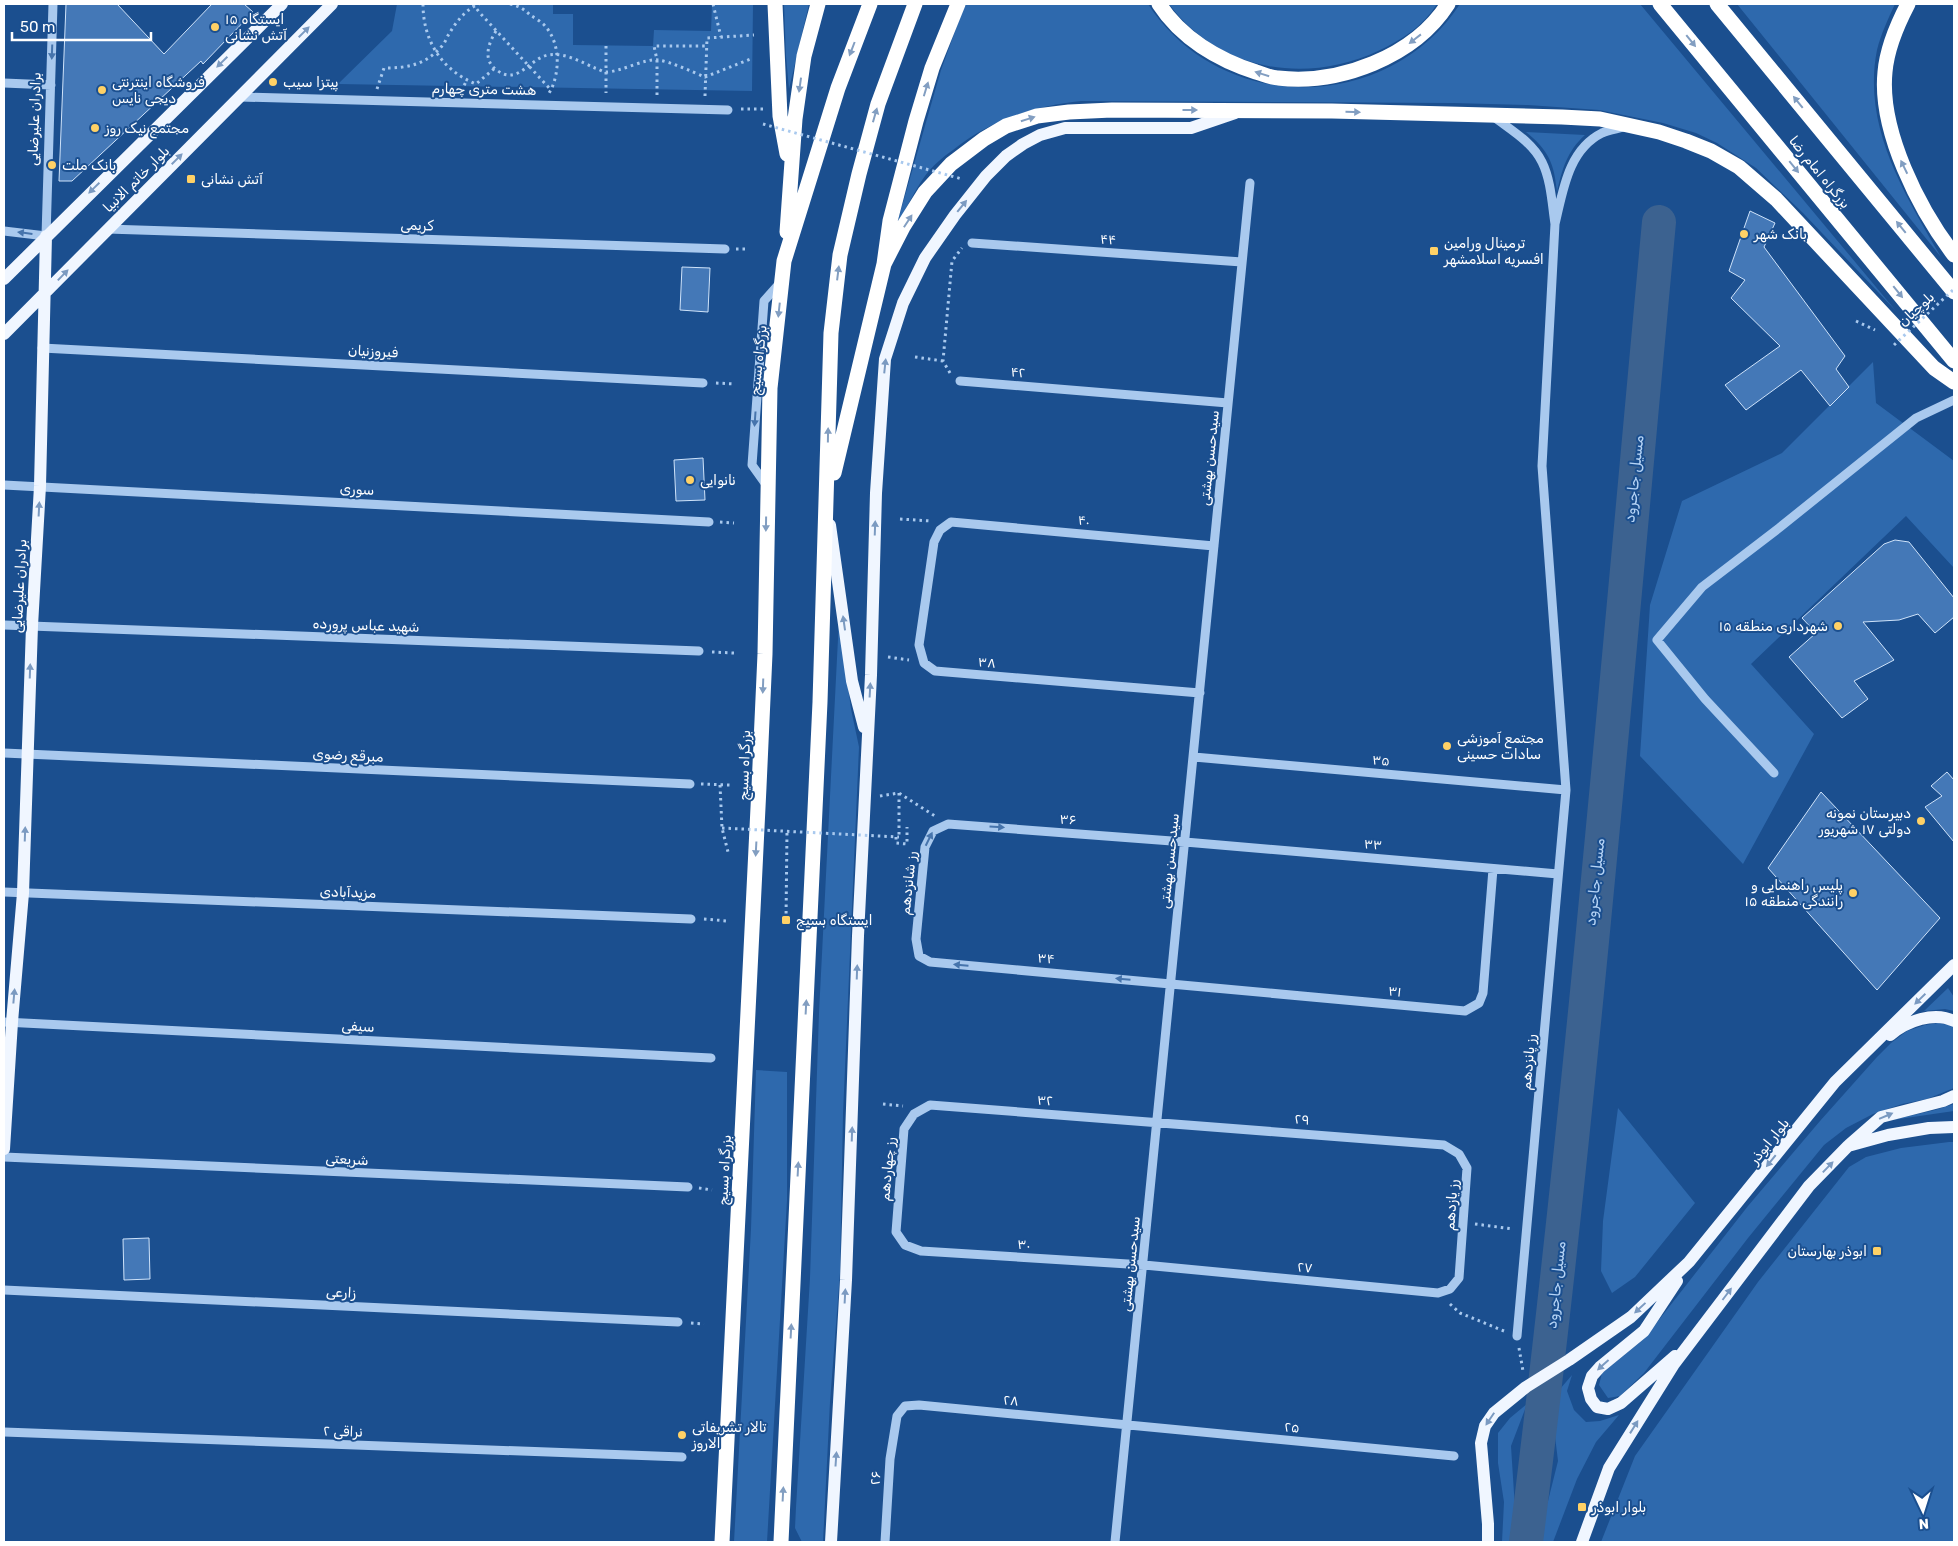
<svg xmlns="http://www.w3.org/2000/svg" width="1958" height="1546" font-family="Rubik,Vazirmatn,sans-serif">
	<style>
		.green { fill: #2e69ad }
		.lines { fill: none; stroke-linecap: round; stroke-linejoin: round }
		.river { stroke: #3c6290; stroke-width: 34 }
		.building { fill: #4478b7; stroke: #cfe3fa }
		.path { stroke: #a9c9ee; stroke-width: 3; stroke-dasharray: 2.5 4; stroke-linecap: butt }
		.minor { stroke: #a9c9ee; stroke-width: 9 }
		.major { stroke: #f0f6ff; stroke-width: 12 }
		.highway { stroke: #fff; stroke-width: 15 }
		.path-bridge { stroke: #a9c9ee; stroke-width: 3; stroke-dasharray: 2.5 4; stroke-linecap: butt }
		.oneway { fill: #7b9ac1 }
		.oneway2 { fill: #829ec1 }
		.oneway3 { fill: #4674ac }
		.poi-dot { fill: #ffd166; stroke: #1b4f8f; stroke-width: 2 }
		.labels { text-anchor: middle; stroke-width: 4; stroke-linejoin: round; paint-order: stroke }
		.poi-label { font-size: 14px; fill: #fff; stroke: #1b4f8f; text-anchor: start }
		.street-label { font-size: 14px; fill: #fff; stroke: #1b4f8f }
		.water-label { font-size: 15px; font-style: italic; fill: #b5d3f5; stroke: #1b4f8f }
	</style>
	<rect width="100%" height="100%" fill="#1b4f8f"/>
	<path class="green" d="M 397,4 L 553,4 L 553,14 L 573,14 L 573,45 L 653,46 L 654,30 L 711,31 L 712,4 L 753,4 L 752,91 L 338,84 L 392,31 Z
		M 784,4 L 809,4 L 789,89 L 786,56 Z
		M 965,4 L 1148,4 C 1221,116 1388,114 1460,4 L 1640,4 L 1896,311 L 1803,213 L 1756,168 L 1717,143 L 1696,133 L 1663,123 L 1599,110 L 1528,105 L 1453,103 L 1081,101 C 1034,106 990,120 953,150 C 943,157 932,166 925,176 C 914,191 906,210 896,227 L 941,70 Z
		M 1169,4 L 1437,4 C 1423,26 1402,40 1378,51 C 1305,85 1219,71 1169,4 Z
		M 1737,4 L 1895,4 C 1888,19 1881,34 1877,50 C 1862,126 1904,193 1941,257 Z
		M 1526,132 L 1585,135 C 1567,151 1562,170 1557,192 C 1554,163 1549,151 1526,132 Z
		M 1873,362 L 1876,403 L 1954,461 L 1954,568 L 1906,516 L 1751,664 L 1814,734 L 1743,864 L 1640,756 L 1650,605 L 1682,501 L 1782,453 Z
		M 839,619 L 851,709 L 859,747 L 843,1114 L 840,1273 L 830,1402 L 823,1542 L 802,1542 L 795,1528 L 796,1507 L 810,1278 L 819,1013 Z
		M 1948,988 L 1954,997 L 1954,1011 L 1945,1009 L 1924,1011 Z
		M 1938,1023 L 1949,1025 L 1954,1027 L 1954,1088 L 1927,1099 L 1902,1104 L 1873,1114 L 1846,1128 L 1824,1145 L 1748,1238 L 1644,1373 L 1620,1396 L 1608,1398 L 1599,1385 L 1602,1373 L 1644,1339 L 1748,1206 L 1820,1121 L 1877,1057 L 1891,1043 L 1907,1031 L 1925,1025 Z
		M 756,1070 L 787,1072 L 787,1200 L 767,1542 L 734,1542 L 751,1229 Z
		M 1954,1104 L 1954,1111 L 1892,1120 L 1935,1110 Z
		M 1618,1108 L 1695,1203 L 1635,1277 L 1612,1293 L 1601,1271 L 1603,1221 Z
		M 1949,1142 L 1954,1142 L 1954,1542 L 1601,1542 L 1635,1456 L 1758,1282 L 1849,1167 L 1866,1157 L 1901,1148 Z
		M 1572,1375 L 1567,1391 L 1574,1410 L 1586,1422 L 1600,1421 L 1619,1415 L 1596,1442 L 1577,1479 L 1553,1542 L 1536,1542 L 1537,1527 L 1548,1501 L 1558,1461 L 1554,1428 L 1555,1407 L 1560,1389 Z
		M 1527,1404 L 1511,1446 L 1515,1509 L 1511,1542 L 1502,1542 L 1504,1502 L 1498,1463 L 1498,1433 L 1510,1418 Z"/>
	<g class="lines">
		<path class="river" d="M 1526,1542 C 1581,1103 1618,662 1659,222"/>
	</g>
	<path class="building" d="M 66,4 L 117,4 L 164,54 L 212,4 L 244,4 L 253,12 L 203,64 L 201,61 L 72,181 L 59,181 Z
		M 1750,211 L 1775,223 L 1764,247 L 1845,356 L 1836,369 L 1849,387 L 1830,406 L 1801,370 L 1746,410 L 1725,385 L 1780,346 L 1731,298 L 1745,280 L 1729,271 Z
		M 682,267 L 710,268 L 708,312 L 680,310 Z
		M 703,458 L 705,500 L 676,501 L 674,460 Z
		M 1895,540 L 1909,542 L 1954,598 L 1954,617 L 1935,633 L 1918,614 L 1899,620 L 1863,622 L 1894,660 L 1854,681 L 1868,699 L 1842,718 L 1789,657 L 1816,633 L 1802,618 L 1884,544 Z
		M 1947,772 L 1954,780 L 1954,842 L 1925,807 L 1942,796 L 1931,786 Z
		M 1821,792 L 1940,918 L 1877,990 L 1768,868 Z
		M 149,1238 L 150,1279 L 124,1280 L 123,1239 Z"/>
	<g class="lines">
		<path class="path" d="M 423,4 C 423,40 441,70 476,84 L 495,68
			M 473,4 L 479,12 L 551,90 L 549,93
			M 510,4 C 519,6 524,9 530,15 C 535,18 542,22 546,27 C 560,44 560,70 551,90
			M 713,4 L 721,37
			M 496,31 C 488,44 482,61 498,71 C 518,85 529,59 548,55 C 564,52 581,62 595,68 C 599,69 603,72 606,72 C 621,72 645,58 658,60 C 672,62 692,72 705,77 L 753,58
			M 606,46 L 606,93
			M 377,89 L 384,68 C 407,68 425,65 441,47 C 445,44 446,38 449,34 C 456,22 466,9 479,4
			M 461,91 L 467,80
			M 657,95 L 657,60 L 654,46 L 706,46
			M 705,96 L 707,38 L 754,35
			M 741,109 L 764,109
			M 736,249 L 746,249
			M 1856,321 L 1875,330
			M 915,357 L 943,361
			M 950,373 L 943,361 L 952,261 L 962,248
			M 716,383 L 734,384
			M 900,519 L 931,521
			M 720,522 L 734,523
			M 712,652 L 734,653
			M 888,657 L 909,660
			M 701,784 L 730,785
			M 720,785 L 722,828 L 728,852
			M 899,793 L 899,837
			M 880,796 L 899,793 L 935,816
			M 896,837 L 896,843 L 907,844 L 907,827
			M 704,919 L 727,921
			M 786,920 L 787,831
			M 883,1104 L 903,1106
			M 699,1188 L 712,1190
			M 1475,1224 L 1513,1229
			M 1450,1304 L 1460,1313 L 1504,1331
			M 691,1323 L 704,1324
			M 1519,1348 L 1523,1371"/>
		<path class="minor" d="M 4,83 L 51,85
			M 240,97 L 728,110
			M 1494,117 C 1511,130 1532,142 1542,162 C 1551,180 1552,204 1555,224 C 1563,191 1568,150 1602,133 C 1609,130 1617,129 1624,127
			M 107,229 L 725,249
			M 4,231 L 46,236 L 53,4
			M 972,243 L 1242,262
			M 42,348 L 703,383
			M 960,381 L 1228,403
			M 4,485 L 709,522
			M 767,486 L 752,465 L 764,301 L 780,283
			M 4,625 L 699,651
			M 1200,693 L 935,671 L 924,663 L 919,645 L 934,542 L 940,530 L 951,522 L 1214,546
			M 4,753 L 690,784
			M 1194,757 L 1566,790
			M 1774,773 L 1705,699 L 1657,640 L 1702,587 L 1779,528 L 1916,418 L 1954,400
			M 1493,869 L 1483,993 L 1479,1003 L 1465,1011 L 930,962 L 919,956 L 916,939 L 925,847 L 933,831 L 948,824 L 1185,842 L 1558,874
			M 4,892 L 691,919
			M 4,1022 L 711,1058
			M 930,1105 L 1444,1145 L 1459,1154 L 1467,1168 L 1459,1278 L 1450,1289 L 1438,1293 L 1144,1265 L 921,1251 L 905,1245 L 896,1232 L 904,1129 L 914,1114 Z
			M 4,1157 L 688,1187
			M 4,1290 L 678,1322
			M 1517,1336 L 1566,790 L 1542,466 L 1555,224
			M 4,1432 L 682,1457
			M 885,1542 L 890,1459 L 897,1416 L 905,1406 L 919,1405 L 1454,1456
			M 1115,1542 L 1250,183"/>
		<path class="major" d="M 4,279 L 282,4
			M 4,334 L 332,4
			M 830,525 L 852,681 L 864,727
			M 1890,1035 C 1907,1021 1934,1011 1954,1021
			M 1849,1145 L 1881,1117 L 1943,1101 L 1954,1096
			M 4,1149 L 12,1022 L 23,893 L 32,626 L 40,486 L 46,236
			M 1675,1356 L 1621,1403 L 1608,1409 L 1597,1407 L 1591,1399 L 1588,1388 L 1592,1376 L 1600,1367 L 1644,1331 L 1677,1281
			M 831,1542 L 846,1280 L 858,936 L 871,675 L 876,493 L 885,359 L 903,303 L 925,258 L 955,215 L 986,176 L 1006,156 L 1023,144 L 1040,135 L 1065,128 L 1191,128 L 1235,113
			M 1488,1542 L 1488,1524 L 1481,1443 L 1485,1426 L 1494,1413 L 1526,1387 L 1569,1360 L 1631,1317 L 1689,1262 L 1835,1082 L 1954,965
			M 1582,1542 L 1609,1468 L 1674,1364 L 1809,1186 L 1848,1146 L 1888,1135 L 1929,1128 L 1954,1127"/>
		<path class="highway" d="M 775,4 L 780,116 L 787,154
			M 1159,4 C 1181,38 1218,60 1256,72 C 1263,74 1271,78 1278,78 C 1339,85 1414,57 1448,4
			M 1660,4 L 1954,361
			M 1717,4 L 1954,292
			M 1908,4 C 1897,25 1887,48 1885,72 C 1879,131 1919,209 1954,255
			M 787,232 L 795,119 L 804,56 L 818,4
			M 884,264 L 903,227 L 925,192 L 951,164 L 984,139 L 1006,126 L 1037,116 L 1069,112 L 1112,110 L 1332,111 L 1562,117 L 1600,119 L 1659,132 L 1686,141 L 1711,151 L 1739,167 L 1776,199 L 1934,368 L 1954,382
			M 834,473 L 884,264 L 890,221 L 916,121 L 932,68 L 958,4
			M 722,1542 L 759,787 L 765,654 L 770,388 L 784,261 L 838,88 L 870,4
			M 781,1542 L 820,702 L 831,333 L 840,255 L 859,174 L 878,104 L 915,4"/>
		<path class="path-bridge" d="M 763,124 L 962,179
			M 1894,345 L 1954,289
			M 722,828 L 899,837"/>
	</g>
	<defs><path id="oneway-solid" d="M-6-.8H1V-3.2L6.5 0L1 3.2V.8H-6Z" transform="scale(1.25)"/></defs>
	<g class="oneway">
		<use href="#oneway-solid" transform="translate(304 32) rotate(-45)"/>
		<use href="#oneway-solid" transform="translate(222 62) rotate(136)"/>
		<use href="#oneway-solid" transform="translate(177 159) rotate(-45)"/>
		<use href="#oneway-solid" transform="translate(94 188) rotate(136)"/>
		<use href="#oneway-solid" transform="translate(962 206) rotate(-51)"/>
		<use href="#oneway-solid" transform="translate(63 275) rotate(-46)"/>
		<use href="#oneway-solid" transform="translate(885 366) rotate(-84)"/>
		<use href="#oneway-solid" transform="translate(39 509) rotate(-87)"/>
		<use href="#oneway-solid" transform="translate(875 528) rotate(-88)"/>
		<use href="#oneway-solid" transform="translate(844 623) rotate(-98)"/>
		<use href="#oneway-solid" transform="translate(30 671) rotate(-88)"/>
		<use href="#oneway-solid" transform="translate(870 690) rotate(-87)"/>
		<use href="#oneway-solid" transform="translate(25 834) rotate(-88)"/>
		<use href="#oneway-solid" transform="translate(857 972) rotate(-88)"/>
		<use href="#oneway-solid" transform="translate(14 996) rotate(-85)"/>
		<use href="#oneway-solid" transform="translate(1920 999) rotate(136)"/>
		<use href="#oneway-solid" transform="translate(1886 1116) rotate(-23)"/>
		<use href="#oneway-solid" transform="translate(852 1134) rotate(-88)"/>
		<use href="#oneway-solid" transform="translate(1771 1161) rotate(129)"/>
		<use href="#oneway-solid" transform="translate(1828 1167) rotate(-46)"/>
		<use href="#oneway-solid" transform="translate(1727 1294) rotate(-53)"/>
		<use href="#oneway-solid" transform="translate(845 1296) rotate(-87)"/>
		<use href="#oneway-solid" transform="translate(1640 1308) rotate(137)"/>
		<use href="#oneway-solid" transform="translate(1603 1365) rotate(138)"/>
		<use href="#oneway-solid" transform="translate(1490 1419) rotate(124)"/>
		<use href="#oneway-solid" transform="translate(1634 1427) rotate(-58)"/>
		<use href="#oneway-solid" transform="translate(836 1459) rotate(-86)"/>
	</g>
	<g class="oneway2">
		<use href="#oneway-solid" transform="translate(1415 39) rotate(142)"/>
		<use href="#oneway-solid" transform="translate(1691 41) rotate(51)"/>
		<use href="#oneway-solid" transform="translate(852 49) rotate(111)"/>
		<use href="#oneway-solid" transform="translate(1262 74) rotate(-163)"/>
		<use href="#oneway-solid" transform="translate(800 85) rotate(98)"/>
		<use href="#oneway-solid" transform="translate(926 89) rotate(-73)"/>
		<use href="#oneway-solid" transform="translate(1798 102) rotate(-129)"/>
		<use href="#oneway-solid" transform="translate(1190 110)"/>
		<use href="#oneway-solid" transform="translate(1353 112) rotate(1)"/>
		<use href="#oneway-solid" transform="translate(875 115) rotate(-74)"/>
		<use href="#oneway-solid" transform="translate(1028 119) rotate(-18)"/>
		<use href="#oneway-solid" transform="translate(1794 167) rotate(51)"/>
		<use href="#oneway-solid" transform="translate(1904 167) rotate(-116)"/>
		<use href="#oneway-solid" transform="translate(908 221) rotate(-57)"/>
		<use href="#oneway-solid" transform="translate(1901 227) rotate(-129)"/>
		<use href="#oneway-solid" transform="translate(838 273) rotate(-83)"/>
		<use href="#oneway-solid" transform="translate(1898 292) rotate(51)"/>
		<use href="#oneway-solid" transform="translate(779 310) rotate(96)"/>
		<use href="#oneway-solid" transform="translate(828 435) rotate(-89)"/>
		<use href="#oneway-solid" transform="translate(766 524) rotate(91)"/>
		<use href="#oneway-solid" transform="translate(763 686) rotate(92)"/>
		<use href="#oneway-solid" transform="translate(756 849) rotate(93)"/>
		<use href="#oneway-solid" transform="translate(806 1007) rotate(-87)"/>
		<use href="#oneway-solid" transform="translate(798 1169) rotate(-87)"/>
		<use href="#oneway-solid" transform="translate(791 1331) rotate(-87)"/>
		<use href="#oneway-solid" transform="translate(783 1494) rotate(-87)"/>
	</g>
	<g class="oneway3">
		<use href="#oneway-solid" transform="translate(52 52) rotate(92)"/>
		<use href="#oneway-solid" transform="translate(25 233) rotate(-173)"/>
		<use href="#oneway-solid" transform="translate(755 419) rotate(94)"/>
		<use href="#oneway-solid" transform="translate(997 827) rotate(4)"/>
		<use href="#oneway-solid" transform="translate(929 839) rotate(-64)"/>
		<use href="#oneway-solid" transform="translate(961 965) rotate(-175)"/>
		<use href="#oneway-solid" transform="translate(1123 979) rotate(-175)"/>
	</g>
	<g class="poi-dot">
		<circle cx="215" cy="27" r="5"/>
		<circle cx="273" cy="82" r="5"/>
		<circle cx="102" cy="90" r="5"/>
		<circle cx="95" cy="128" r="5"/>
		<circle cx="52" cy="165" r="5"/>
		<rect x="186" y="174" width="10" height="10" rx="2.5"/>
		<circle cx="1744" cy="234" r="5"/>
		<rect x="1429" y="246" width="10" height="10" rx="2.5"/>
		<circle cx="690" cy="480" r="5"/>
		<circle cx="1838" cy="626" r="5"/>
		<circle cx="1447" cy="746" r="5"/>
		<circle cx="1921" cy="821" r="5"/>
		<circle cx="1853" cy="893" r="5"/>
		<rect x="781" y="915" width="10" height="10" rx="2.5"/>
		<rect x="1872" y="1246" width="10" height="10" rx="2.5"/>
		<circle cx="682" cy="1435" r="5"/>
		<rect x="1577" y="1502" width="10" height="10" rx="2.5"/>
	</g>
	<g class="labels">
		<g class="poi-label">
			<text x="225" y="24">ایستگاه ۱۵<tspan x="225" dy="16">آتش نشانی</tspan></text>
			<text x="112" y="87">فروشگاه اینترنتی<tspan x="112" dy="16">دیجی نایس</tspan></text>
			<text x="283" y="87">پیتزا سیب</text>
			<text x="105" y="133">مجتمع نیک‌ روز</text>
			<text x="62" y="170">بانک ملت</text>
			<text x="201" y="184">آتش نشانی</text>
			<text x="1754" y="239">بانک شهر</text>
			<text x="1444" y="248">ترمینال ورامین<tspan x="1444" dy="16">افسریه اسلامشهر</tspan></text>
			<text x="700" y="485">نانوایی</text>
			<text x="1828" y="631" text-anchor="end">شهرداری منطقه ۱۵</text>
			<text x="1457" y="743">مجتمع آموزشی<tspan x="1457" dy="16">سادات حسینی</tspan></text>
			<text x="1911" y="818" text-anchor="end">دبیرستان نمونه<tspan x="1911" dy="16">دولتی ۱۷ شهریور</tspan></text>
			<text x="1843" y="890" text-anchor="end">پلیس راهنمایی و<tspan x="1843" dy="16">رانندگی منطقه ۱۵</tspan></text>
			<text x="796" y="925">ایستگاه بسیج</text>
			<text x="1867" y="1256" text-anchor="end">ابوذر بهارستان</text>
			<text x="692" y="1432">تالار تشریفاتی<tspan x="692" dy="16">الاروز</tspan></text>
			<text x="1592" y="1512">بلوار ابوذر</text>
		</g>
		<g class="street-label">
			<text transform="translate(484 89) rotate(1)" y="5">هشت متری چهارم</text>
			<text transform="translate(34 119) rotate(-88)" y="5">برادران علیرضایی</text>
			<text transform="translate(1820 172) rotate(51)" y="5">بزرگراه امام رضا</text>
			<text transform="translate(136 179) rotate(-45)" y="5">بلوار خاتم الانبیا</text>
			<text transform="translate(417 225) rotate(2)" y="5">کریمی</text>
			<text transform="translate(1108 239) rotate(4)" y="5">۴۴</text>
			<text transform="translate(1916 309) rotate(-43)" y="5">بلوچیان</text>
			<text transform="translate(373 351) rotate(3)" y="5">فیروزنیان</text>
			<text transform="translate(758 360) rotate(-84)" y="5">بزرگراه بسیج</text>
			<text transform="translate(1018 372) rotate(5)" y="5">۴۲</text>
			<text transform="translate(1209 458) rotate(-84)" y="5">سیدحسن بهشتی</text>
			<text transform="translate(357 489) rotate(3)" y="5">سوری</text>
			<text transform="translate(1084 520) rotate(5)" y="5">۴۰</text>
			<text transform="translate(19 586) rotate(-87)" y="5">برادران علیرضایی</text>
			<text transform="translate(366 625) rotate(2)" y="5">شهید عباس پرورده</text>
			<text transform="translate(987 662) rotate(5)" y="5">۳۸</text>
			<text transform="translate(348 755) rotate(3)" y="5">مبرقع رضوی</text>
			<text transform="translate(1381 760) rotate(5)" y="5">۳۵</text>
			<text transform="translate(744 765) rotate(-88)" y="5">بزرگراه بسیج</text>
			<text transform="translate(1068 819) rotate(4)" y="5">۳۶</text>
			<text transform="translate(1373 844) rotate(5)" y="5">۳۳</text>
			<text transform="translate(1169 861) rotate(-84)" y="5">سیدحسن بهشتی</text>
			<text transform="translate(908 883) rotate(-84)" y="5">رز شانزدهم</text>
			<text transform="translate(348 892) rotate(2)" y="5">مزیدآبادی</text>
			<text transform="translate(1046 958) rotate(5)" y="5">۳۴</text>
			<text transform="translate(1395 991) rotate(6)" y="5">۳۱</text>
			<text transform="translate(358 1026) rotate(3)" y="5">سیفی</text>
			<text transform="translate(1528 1062) rotate(-85)" y="5">رز پانزدهم</text>
			<text transform="translate(1045 1100) rotate(4)" y="5">۳۲</text>
			<text transform="translate(1302 1119) rotate(5)" y="5">۲۹</text>
			<text transform="translate(1769 1141) rotate(-51)" y="5">بلوار ابوذر</text>
			<text transform="translate(347 1159) rotate(3)" y="5">شریعتی</text>
			<text transform="translate(887 1169) rotate(-85)" y="5">رز چهاردهم</text>
			<text transform="translate(724 1170) rotate(-87)" y="5">بزرگراه بسیج</text>
			<text transform="translate(1451 1205) rotate(-86)" y="5">رز یازدهم</text>
			<text transform="translate(1024 1244) rotate(3)" y="5">۳۰</text>
			<text transform="translate(1130 1264) rotate(-84)" y="5">سیدحسن بهشتی</text>
			<text transform="translate(1305 1267) rotate(6)" y="5">۲۷</text>
			<text transform="translate(341 1292) rotate(3)" y="5">زارعی</text>
			<text transform="translate(1011 1400) rotate(6)" y="5">۲۸</text>
			<text transform="translate(1292 1427) rotate(6)" y="5">۲۵</text>
			<text transform="translate(343 1431) rotate(2)" y="5">نراقی ۲</text>
			<text transform="translate(875 1478) rotate(-86)" y="5">۲۶</text>
		</g>
		<g class="water-label">
			<text transform="translate(1634 479) rotate(-84)" y="5">مسیل جاجرود</text>
			<text transform="translate(1595 882) rotate(-84)" y="5">مسیل جاجرود</text>
			<text transform="translate(1556 1285) rotate(-84)" y="5">مسیل جاجرود</text>
		</g>
	</g>
	<rect width="1958" height="1546" fill="none" stroke="#ffffff" stroke-width="10"/>
	<g transform="translate(1923 1511) rotate(176)" stroke="#1b4f8f" stroke-width="4" paint-order="stroke">
	<path d="M0-4L9 19L0 12L-9 19Z" fill="#ffffff"/>
	<text y="-8" font-size="14" font-weight="bold" text-anchor="middle" fill="#ffffff">N</text>
	</g>
	<path d="M12 32v8h139v-8" fill="none" stroke="#ffffff" stroke-width="2.5"/>
	<text x="20" y="32" font-size="15" fill="#ffffff" stroke="#1b4f8f" stroke-width="4" paint-order="stroke">50 m</text>
</svg>
